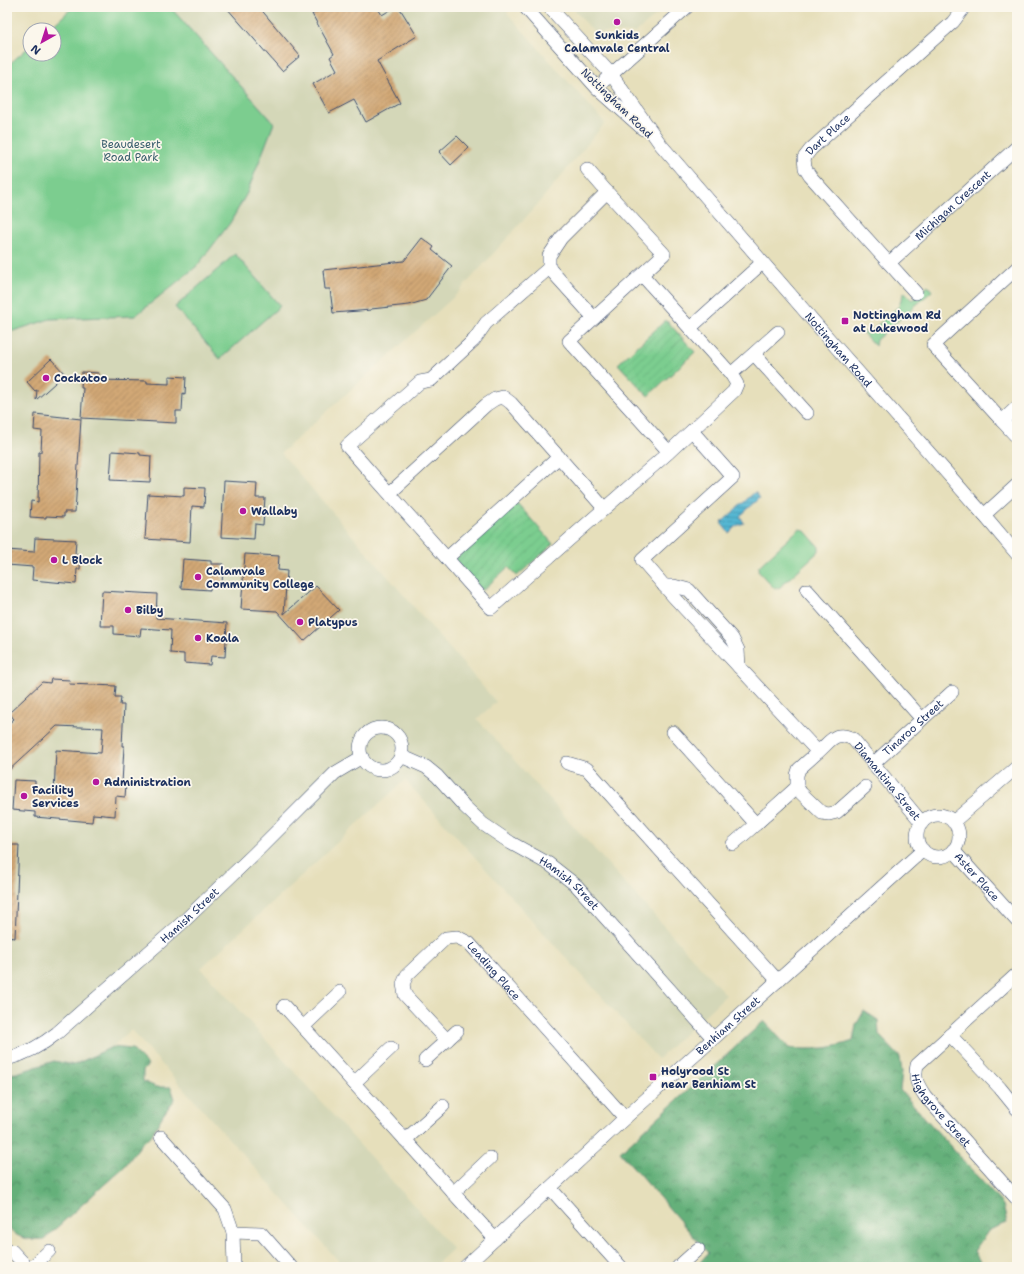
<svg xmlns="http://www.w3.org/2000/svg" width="1024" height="1274" font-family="'Shantell Sans',sans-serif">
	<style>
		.built { fill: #d4d7b8 }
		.green { fill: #7ccd8f; stroke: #4c7e76 }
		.forest { fill: url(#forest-crowns); stroke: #40706c }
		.garden { fill: url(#garden-furrows); stroke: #4c7e76 }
		.water { fill: url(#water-rules); stroke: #387398 }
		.building { fill: url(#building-hatch) }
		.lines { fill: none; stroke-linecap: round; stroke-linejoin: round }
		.minor-casing { stroke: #39496c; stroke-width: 14 }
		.minor { stroke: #fff; stroke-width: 13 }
		.poi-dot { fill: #b5179e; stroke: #fbf7ec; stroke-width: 1.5 }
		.labels { text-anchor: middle; stroke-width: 3.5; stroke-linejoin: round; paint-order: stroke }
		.poi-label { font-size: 11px; font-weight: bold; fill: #1b2f5e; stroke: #fbf7ec; text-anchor: start }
		.street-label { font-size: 11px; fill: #1b2f5e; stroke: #fbf7ec }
		.park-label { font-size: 11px; fill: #385e6d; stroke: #fbf7ec }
	</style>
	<defs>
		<pattern id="forest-crowns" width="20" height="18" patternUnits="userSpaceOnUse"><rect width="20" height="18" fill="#65b07a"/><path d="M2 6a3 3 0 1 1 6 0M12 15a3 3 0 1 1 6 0" fill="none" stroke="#529067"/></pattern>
		<pattern id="garden-furrows" width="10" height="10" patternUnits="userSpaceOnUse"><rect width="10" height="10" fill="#7ccd8f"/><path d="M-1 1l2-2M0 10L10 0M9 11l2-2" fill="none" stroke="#6bb07e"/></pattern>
		<pattern id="water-rules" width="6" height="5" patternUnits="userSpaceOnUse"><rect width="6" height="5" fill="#54b7d3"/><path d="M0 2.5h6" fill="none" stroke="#4595ae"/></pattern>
		<pattern id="building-hatch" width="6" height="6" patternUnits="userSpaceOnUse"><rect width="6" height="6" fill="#d2a876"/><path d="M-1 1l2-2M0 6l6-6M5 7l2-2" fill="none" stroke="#aa8964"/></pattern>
	</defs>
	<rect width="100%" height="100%" fill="#fbf7ec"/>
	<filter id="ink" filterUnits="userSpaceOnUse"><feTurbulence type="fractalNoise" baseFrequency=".025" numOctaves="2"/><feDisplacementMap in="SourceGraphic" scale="8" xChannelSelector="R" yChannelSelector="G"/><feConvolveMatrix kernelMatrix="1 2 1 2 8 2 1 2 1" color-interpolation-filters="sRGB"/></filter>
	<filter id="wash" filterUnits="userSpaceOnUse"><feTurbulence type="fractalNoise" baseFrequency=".012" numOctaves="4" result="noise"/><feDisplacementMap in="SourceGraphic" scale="16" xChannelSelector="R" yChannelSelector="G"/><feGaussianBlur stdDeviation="0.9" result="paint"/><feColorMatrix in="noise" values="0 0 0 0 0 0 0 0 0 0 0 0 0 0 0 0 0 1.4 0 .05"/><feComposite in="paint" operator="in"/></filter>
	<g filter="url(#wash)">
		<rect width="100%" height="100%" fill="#e6dfbb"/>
		<path class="built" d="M 170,7 L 506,7 L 509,10 L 507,13 L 605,123 L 536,206 L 457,294 L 281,453 L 496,702 L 477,719 L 726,995 L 658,1059 L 405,780 L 201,968 L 453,1249 L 433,1267 L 344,1267 L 131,1030 L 7,1142 L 7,333 L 50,319 L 135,316 L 274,123 Z
			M 573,7 L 666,7 L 635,33 L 594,32 L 576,12 Z"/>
		<path class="green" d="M 73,7 L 170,7 L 274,123 L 247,193 L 230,223 L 197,266 L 135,316 L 50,319 L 7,333 L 7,66 L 30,46 L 30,54 L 54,54 L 54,30 L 48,30 Z
			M 235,254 L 280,306 L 220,359 L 175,307 Z
			M 928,286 L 932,291 L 876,340 L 875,346 L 862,332 L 870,332 L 899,306 L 904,292 L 912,300 Z
			M 799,529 L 804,530 L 819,547 L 819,551 L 779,588 L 774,588 L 758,571 L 759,566 Z"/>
		<path class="forest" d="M 864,1011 L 878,1020 L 879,1035 L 900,1057 L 902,1072 L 900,1090 L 1003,1205 L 1007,1223 L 989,1230 L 974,1251 L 983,1267 L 696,1267 L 708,1253 L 620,1152 L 764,1021 L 789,1048 C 812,1050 831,1049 853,1041 L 856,1025 Z
			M 112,1047 L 132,1049 L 148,1065 L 143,1071 L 143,1081 L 156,1087 L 171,1087 L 175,1099 L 163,1115 L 151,1136 L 142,1143 L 125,1166 L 44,1239 C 27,1240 19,1239 7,1227 L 7,1074 L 17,1073 L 54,1061 L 74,1065 Z"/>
		<path class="garden" d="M 666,320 L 695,352 L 648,396 L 618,364 Z
			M 517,503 L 553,544 L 517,576 L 508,567 L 482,591 L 454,560 Z"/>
		<path class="water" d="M 755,492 L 760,498 L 740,516 L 744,523 L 736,526 L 729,533 L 721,523 Z"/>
		<g id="blocks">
			<path class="building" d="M 226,7 L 259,7 L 300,56 L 282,71 Z
				M 327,7 L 377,7 L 382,15 L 395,7 L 399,7 L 417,36 L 377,61 L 400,103 L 366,122 L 354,100 L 329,113 L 313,84 L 337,70 L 330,57 L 334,54 L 312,14 Z
				M 457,136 L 469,148 L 451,165 L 439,152 Z
				M 422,238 L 434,247 L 432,250 L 452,266 L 426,300 L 409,305 L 371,309 L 371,310 L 333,313 L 330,289 L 325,289 L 323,270 L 404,261 Z
				M 51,359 L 65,374 L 36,400 L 37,390 L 35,391 L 27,382 Z
				M 82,372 L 99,373 L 98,380 L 147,381 L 147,383 L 169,384 L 169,376 L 186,377 L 185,394 L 183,393 L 182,411 L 176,411 L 176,423 L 81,418 L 83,388 L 81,388 Z
				M 35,414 L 81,419 L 75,512 L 64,512 L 64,517 L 46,516 L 46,518 L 30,517 L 31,501 L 38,502 L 39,452 L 41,452 L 42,431 L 34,430 Z
				M 112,451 L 140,453 L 140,455 L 151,456 L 150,482 L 110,480 Z
				M 224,481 L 257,483 L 256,498 L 265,498 L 263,525 L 255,524 L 254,539 L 221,537 Z
				M 184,487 L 205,488 L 204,507 L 192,506 L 190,542 L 145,539 L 148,494 L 184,496 Z
				M 35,538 L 76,540 L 75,554 L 81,554 L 80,569 L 77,569 L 76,584 L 32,580 L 33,567 L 7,565 L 7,550 L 34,552 Z
				M 245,554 L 279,556 L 278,570 L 287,571 L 284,614 L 316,586 L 339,610 L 304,641 L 277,611 L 241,609 Z
				M 183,559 L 211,561 L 211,564 L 223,564 L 222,584 L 210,583 L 210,590 L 181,588 Z
				M 102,591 L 157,594 L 156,618 L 227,623 L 225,657 L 211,656 L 210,665 L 184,663 L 184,654 L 170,653 L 171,630 L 141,628 L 140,636 L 114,634 L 114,626 L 100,626 Z
				M 51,679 L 70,680 L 69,684 L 116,686 L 115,697 L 121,697 L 120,705 L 124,705 L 122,746 L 124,746 L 122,784 L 126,784 L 125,797 L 116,796 L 115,816 L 93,814 L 92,822 L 35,817 L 35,812 L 12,810 L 14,780 L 35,781 L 35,792 L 54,794 L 56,750 L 101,753 L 103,728 L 57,726 L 7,772 L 7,725 L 14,719 L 9,713 L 42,682 L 50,683 Z
				M 7,845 L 19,845 L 15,938 L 7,937 Z"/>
		</g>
	</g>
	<g filter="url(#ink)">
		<use href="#blocks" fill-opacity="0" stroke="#39496c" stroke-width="1"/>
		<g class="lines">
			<defs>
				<g id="minor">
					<path d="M 525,7 L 597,88 L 643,129"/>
					<path id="s1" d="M 549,7 L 611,74 L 661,145 L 829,339 L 984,515 L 1017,554"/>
					<path d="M 605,80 L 687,7"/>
					<path d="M 587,169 L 607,192"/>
					<path id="s2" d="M 889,263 L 1017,147"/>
					<path d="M 549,268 L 594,318"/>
					<path d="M 1017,268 L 933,345 L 1002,421 L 1017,407"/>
					<path d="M 642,275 L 731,374 L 737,384 L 734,391 L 669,452 L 569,341 L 664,254 L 607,192 L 561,238 L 549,256 L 549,268 L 486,323 L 474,340 L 431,380 L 420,382 L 347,446 L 491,608 L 669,452"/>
					<path id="s3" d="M 916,293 L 810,176 L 805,168 L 804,158 L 811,149 L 953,22 L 962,10 L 960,7"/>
					<path d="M 690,328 L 762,263"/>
					<path d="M 754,354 L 807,413"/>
					<path d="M 731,374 L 778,332"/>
					<path d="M 1002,421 L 1015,435"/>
					<path id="s4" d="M 692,431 L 733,477 L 642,560 L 673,596 L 818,752 C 831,741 835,730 853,739 L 922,823"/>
					<path d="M 390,493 L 486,405 L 495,399 L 503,397 L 511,403 L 604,508"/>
					<path d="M 984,515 L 1017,485"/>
					<path d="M 447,558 L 559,457"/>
					<path d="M 664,586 L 674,586 L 689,590 L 732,638 L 738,650 L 739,667"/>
					<path d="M 807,590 L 922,719"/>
					<circle cx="381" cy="749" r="21"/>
					<path d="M 673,732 L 756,824 L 797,787"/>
					<path d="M 818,752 L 799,769 L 797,775 L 797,787 L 801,793 L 822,813 L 829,814 L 837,812 L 865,787"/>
					<path id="s5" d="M 401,756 L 426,767 L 437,776 L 465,807 L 483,824 L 511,843 L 549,864 L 577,886 L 713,1038"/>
					<path d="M 567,763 L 587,769 L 778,981"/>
					<path id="s6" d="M 873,764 L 952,692"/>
					<circle cx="938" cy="836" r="21"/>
					<path d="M 953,822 L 1017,767"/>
					<path d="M 733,844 L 756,824"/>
					<path id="s7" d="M 953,850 L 1017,921"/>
					<path id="s8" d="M 1017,974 L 917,1065 C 914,1079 917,1084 925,1096 L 1017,1199"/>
					<path d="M 284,1006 L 495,1239"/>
					<path d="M 303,1027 L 340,992"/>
					<path d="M 950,1035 L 1000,1088 L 1017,1109"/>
					<path id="s9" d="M 447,1040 L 405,995 L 403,984 L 407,975 L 446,938 L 457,937 L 469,943 L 625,1118"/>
					<path id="s10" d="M 7,1059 C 26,1054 41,1046 57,1033 L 182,923 L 254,854 L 335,773 L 362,757"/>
					<path d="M 425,1060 L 457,1031"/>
					<path d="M 354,1083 L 391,1048"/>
					<path d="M 161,1137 L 225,1209 L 233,1232 L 234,1267"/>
					<path d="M 405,1140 L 443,1106"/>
					<path d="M 550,1188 L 621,1267"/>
					<path d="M 453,1193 L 490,1158"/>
					<path d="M 233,1232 L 261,1233 L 291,1267"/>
					<path d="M 12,1251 L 27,1267"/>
					<path d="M 32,1267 L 49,1251"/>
					<path id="s11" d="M 465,1267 L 625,1118 L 923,850"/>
					<path d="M 678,1267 L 698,1249"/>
				</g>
			</defs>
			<use href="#minor" class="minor-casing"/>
			<use href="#minor" class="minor"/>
		</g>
	</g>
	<g class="poi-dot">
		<circle cx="617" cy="22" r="4"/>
		<rect x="841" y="317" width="8" height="8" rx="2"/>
		<circle cx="46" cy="378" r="4"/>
		<circle cx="243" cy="511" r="4"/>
		<circle cx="54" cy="560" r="4"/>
		<circle cx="198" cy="577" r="4"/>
		<circle cx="128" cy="610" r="4"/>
		<circle cx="300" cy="622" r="4"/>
		<circle cx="198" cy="638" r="4"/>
		<circle cx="96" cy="782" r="4"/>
		<circle cx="24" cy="796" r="4"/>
		<rect x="649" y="1073" width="8" height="8" rx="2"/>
	</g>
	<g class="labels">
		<g class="poi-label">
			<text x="617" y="39" text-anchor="middle">Sunkids<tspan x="617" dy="13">Calamvale Central</tspan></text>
			<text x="853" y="319">Nottingham Rd<tspan x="853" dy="13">at Lakewood</tspan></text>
			<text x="54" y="382">Cockatoo</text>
			<text x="251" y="515">Wallaby</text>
			<text x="62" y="564">L Block</text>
			<text x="206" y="575">Calamvale<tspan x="206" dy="13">Community College</tspan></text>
			<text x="136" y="614">Bilby</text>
			<text x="308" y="626">Platypus</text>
			<text x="206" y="642">Koala</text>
			<text x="104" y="786">Administration</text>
			<text x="32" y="794">Facility<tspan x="32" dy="13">Services</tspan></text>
			<text x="661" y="1075">Holyrood St<tspan x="661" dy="13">near Benhiam St</tspan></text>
		</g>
		<g class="street-label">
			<text transform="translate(617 103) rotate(44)" y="4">Nottingham Road</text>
			<text dy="4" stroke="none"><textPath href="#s3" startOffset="211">Dart Place</textPath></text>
			<text dy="4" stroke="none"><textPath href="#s2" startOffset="86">Michigan Crescent</textPath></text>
			<text dy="4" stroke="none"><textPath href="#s1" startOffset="449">Nottingham Road</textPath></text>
			<text dy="4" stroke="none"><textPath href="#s6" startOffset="54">Tinaroo Street</textPath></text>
			<text dy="4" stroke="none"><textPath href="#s4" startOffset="541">Diamantina Street</textPath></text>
			<text dy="4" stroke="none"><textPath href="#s7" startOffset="36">Aster Place</textPath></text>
			<text dy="4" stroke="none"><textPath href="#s5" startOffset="213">Hamish Street</textPath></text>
			<text dy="4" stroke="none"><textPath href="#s10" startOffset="234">Hamish Street</textPath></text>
			<text dy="4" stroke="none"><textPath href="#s9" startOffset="198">Leading Place</textPath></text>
			<text dy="4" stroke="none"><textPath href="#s11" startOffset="357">Benhiam Street</textPath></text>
			<text dy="4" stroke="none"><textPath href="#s8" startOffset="189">Highgrove Street</textPath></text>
		</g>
		<g class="park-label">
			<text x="131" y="148">Beaudesert<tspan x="131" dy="13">Road Park</tspan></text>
		</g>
	</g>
	<rect width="1024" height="1274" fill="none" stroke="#fbf7ec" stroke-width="24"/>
	<g transform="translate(42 42) rotate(219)"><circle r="19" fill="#fbf7ec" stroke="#a1a7b3"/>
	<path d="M0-3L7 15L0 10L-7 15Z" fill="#b5179e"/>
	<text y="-6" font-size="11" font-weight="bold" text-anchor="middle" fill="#1b2f5e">N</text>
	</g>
</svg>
